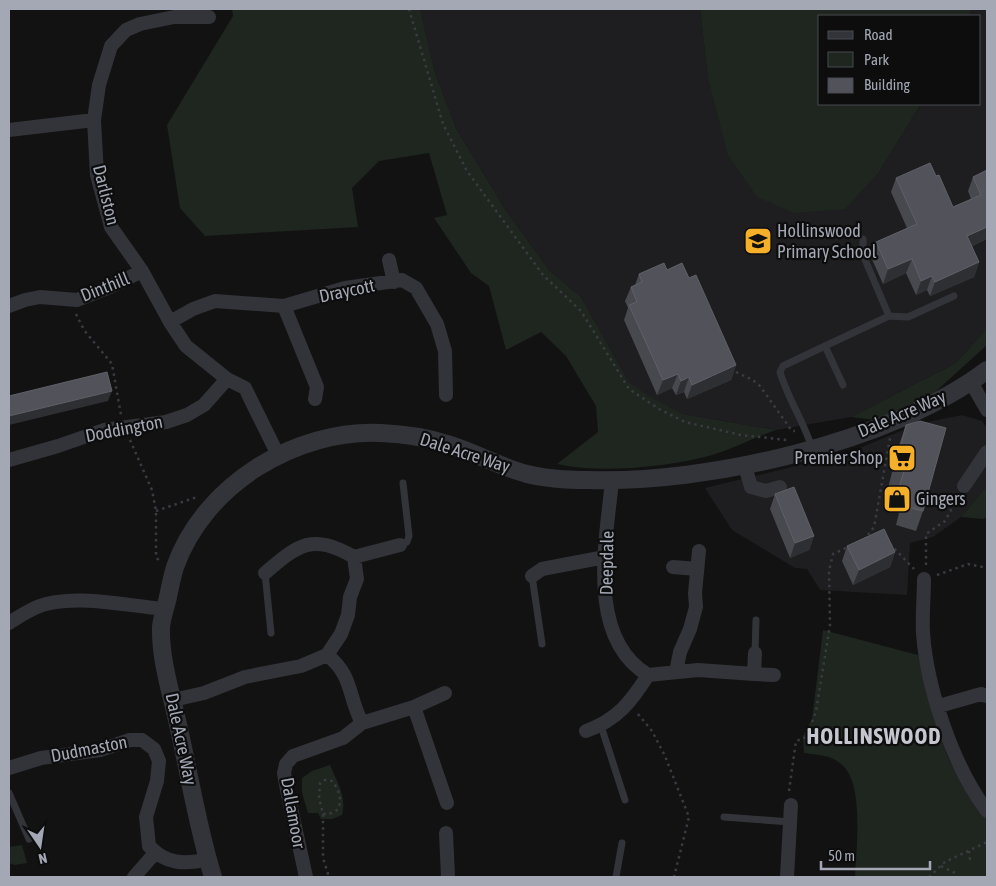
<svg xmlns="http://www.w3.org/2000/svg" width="996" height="886" font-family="'Asap Condensed',sans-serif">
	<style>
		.built { fill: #1e1e20 }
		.green { fill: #1e261f }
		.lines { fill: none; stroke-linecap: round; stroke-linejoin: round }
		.path { stroke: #393b40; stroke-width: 2.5; stroke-dasharray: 2.5 4; stroke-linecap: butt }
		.service { stroke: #333439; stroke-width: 7 }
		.minor { stroke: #333439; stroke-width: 14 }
		.tertiary { stroke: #333439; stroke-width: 18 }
		.wall { fill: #48494f }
		.shaded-wall { fill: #2e2f32 }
		.building { fill: #52535a; stroke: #5e6168 }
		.labels { text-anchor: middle; stroke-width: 4.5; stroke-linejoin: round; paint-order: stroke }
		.street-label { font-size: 18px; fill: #a3a8b4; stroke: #0d0d0e }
		.poi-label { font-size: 18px; fill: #a3a8b4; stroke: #0d0d0e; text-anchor: start }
		.district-label { font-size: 22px; font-weight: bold; letter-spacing: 1px; fill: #c4c7d0; stroke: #0d0d0e }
	</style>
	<rect width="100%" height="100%" fill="#121213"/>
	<path class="built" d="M 420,9 L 700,9 L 708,78 L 879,172 L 921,104 L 980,104 L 980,16 L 969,16 L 972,9 L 987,9 L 987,328 L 956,363 L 851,417 L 776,430 L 683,414 L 642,393 L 629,382 L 581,297 L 549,270 L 505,209 L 457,130 L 435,73 Z
		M 962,415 L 982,421 L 987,428 L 987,486 L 961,517 L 933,537 L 910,543 L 907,595 L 820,590 L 807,569 L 795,568 L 732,530 L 705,488 L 845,454 L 918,424 Z"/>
	<path class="green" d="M 232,9 L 420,9 L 435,73 L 457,130 L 505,209 L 549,270 L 581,297 L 629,382 L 647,395 L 683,414 L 776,430 C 753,438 729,451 705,457 C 661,467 601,474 557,464 L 598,432 L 596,406 L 566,356 L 541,332 L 506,350 L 489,286 L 471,273 L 434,218 L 447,215 L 429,153 L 379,161 L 352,188 L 358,227 L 205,236 L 180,208 L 167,125 L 233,16 Z
		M 700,9 L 972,9 L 969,16 L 820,16 L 820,104 L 921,104 L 879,172 L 845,209 L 794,213 L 757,197 L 728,155 L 708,78 Z
		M 987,328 L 987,345 L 932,395 L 876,420 L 851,417 L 956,363 Z
		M 987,486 L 987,516 L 984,519 L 961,517 Z
		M 823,630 L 918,655 L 939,735 L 950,762 L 987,817 L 987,877 L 855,877 C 856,850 865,782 841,764 C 831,755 818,755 804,753 L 803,736 L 812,719 Z
		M 330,765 C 337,782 347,797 342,815 L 332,819 L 321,819 L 318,813 L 308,813 L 302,793 L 302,778 L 312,771 Z
		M 22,845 L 27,863 L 15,865 L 9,863 L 9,847 Z"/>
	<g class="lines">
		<path class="path" d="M 409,9 L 443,124 L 467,171 L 543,275 L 581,311 L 629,389 L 659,409 L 685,422 L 741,435 L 787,440
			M 76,314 L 84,330 L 112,364 L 121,415
			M 736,372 L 753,380 L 760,386 L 792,431 L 795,431
			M 130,440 L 152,490 L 156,511 L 156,557 L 161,563
			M 156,511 L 197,497
			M 864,540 L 874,527 L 890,438
			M 890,544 L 914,569
			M 926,565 L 926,534 L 945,521 L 958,497
			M 937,575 L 968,564 L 987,568
			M 638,714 L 652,731 L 665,756 L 689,817 L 674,877
			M 789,791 L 796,741 L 807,737 L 816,711 L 830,625 L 829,571 L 833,554 L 850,546
			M 323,814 C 345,815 343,794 332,781 L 325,780 L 320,783 L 319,798 L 323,814 L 323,858 L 329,877
			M 969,851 L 970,860
			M 941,866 L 955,873
			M 929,877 L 945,862 L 987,842"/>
		<path class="service" d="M 863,239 L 863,255 L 889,316
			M 825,346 L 889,316 L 908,317 L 954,296
			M 812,448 C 804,422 788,399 780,372 L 783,366 L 825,346 L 843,385
			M 400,545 L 407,542 L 409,536 L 403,483
			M 265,573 L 271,633
			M 532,576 L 542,644
			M 755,653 L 756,620
			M 601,726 L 625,800
			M 9,793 L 29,839
			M 724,817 L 790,822
			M 616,877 L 622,843"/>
		<path class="minor" d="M 209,17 L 174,17 L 140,24 L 126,30 L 111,46 L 99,85 L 94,120 L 97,175 L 111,227 L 142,271 L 170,322 L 186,346 L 227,379 L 245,388 L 278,455
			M 9,130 L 94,120
			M 389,260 L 394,282
			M 9,306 L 25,300 L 40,297 L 77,300 L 110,287 L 142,271
			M 284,306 L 317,387 L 315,399
			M 170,322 L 193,309 L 215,301 L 284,306 L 345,288 L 402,280 L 416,288 L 437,324 L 445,351 L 446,395
			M 971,382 L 987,410
			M 9,460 L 58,446 L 104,430 L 166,422 L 187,415 L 204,405 L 227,379
			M 745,466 L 751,487 L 766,491 L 780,487
			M 612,481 C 606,541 586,638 648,675 L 698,670 L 754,674
			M 964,486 L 987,452
			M 354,557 L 400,545
			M 673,567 L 697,569
			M 532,576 L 542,569 L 605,557
			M 924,579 C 924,597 922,615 923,633 C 927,689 953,766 987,811
			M 9,623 C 20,616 33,607 46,604 C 86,595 126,606 165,609
			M 755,653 L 754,674 L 774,675
			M 676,672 L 680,652 L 690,629 L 696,607 L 695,593 L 699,551
			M 173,700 L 204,693 L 245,677 L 301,666 L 327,655 L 341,634 L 348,615 L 350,597 L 357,579 L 354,557 C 312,533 299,544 265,573
			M 939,706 L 981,694 L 987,696
			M 414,707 L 447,803
			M 362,723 L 414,707 L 445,693
			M 586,731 C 617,720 631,702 648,675
			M 9,768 L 41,758 L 100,750 L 130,740 L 142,740 L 154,749 L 159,761 L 157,781 L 146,817 L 149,846 C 165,864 185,865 208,859
			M 446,833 L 448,877
			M 134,877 L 155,853
			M 306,877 L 287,790 L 284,773 L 286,764 L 293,756 L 343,738 L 362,723 C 348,697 353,675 327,655
			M 787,877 L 791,805"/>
		<path class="tertiary" d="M 213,877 C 198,829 190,778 179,729 C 172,696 160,660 161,627 C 162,617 166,606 168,597 C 170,587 172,577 175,567 C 204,485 295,429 381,433 C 403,434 426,437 447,444 C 474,452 500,467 527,474 C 547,479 567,480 588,480 C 707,484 892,442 987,370"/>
	</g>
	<path class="wall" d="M 987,170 L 987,239 L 972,246 L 979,262 L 974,277 L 930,296 L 927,290 L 916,295 L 906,273 L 883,284 L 871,257 L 876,242 L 907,228 L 891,192 L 896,178 L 953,207 L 971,199 L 968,191 L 973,177 Z
		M 667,270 L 689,278 L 736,365 L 731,380 L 687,399 L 684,392 L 676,395 L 672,388 L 657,395 L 624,320 L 628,308 L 625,301 L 631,287 L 635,285 L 639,274 Z
		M 906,425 L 923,511 L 916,531 L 896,525 L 899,513 L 891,510 L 897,490 L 888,488 L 899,445 Z
		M 775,494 L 814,536 L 809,550 L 790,558 L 770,509 Z
		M 847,546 L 895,552 L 890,567 L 853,585 L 842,561 Z"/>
	<path class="shaded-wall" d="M 987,227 L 987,239 L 962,250 L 967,236 Z
		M 912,259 L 906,273 L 883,284 L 888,269 Z
		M 979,262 L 974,277 L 930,296 L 935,282 Z
		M 932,276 L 927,290 L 916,295 L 921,281 Z
		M 736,365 L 731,380 L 687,399 L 692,385 Z
		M 678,374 L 672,388 L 657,395 L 663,380 Z
		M 689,377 L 684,392 L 676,395 L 681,381 Z
		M 112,391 L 108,401 L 9,425 L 9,416 Z
		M 814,536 L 809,550 L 790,558 L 795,543 Z
		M 895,552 L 890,567 L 853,585 L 859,570 Z"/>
	<path class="building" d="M 930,163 L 936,176 L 939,175 L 953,207 L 981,195 L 973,177 L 987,170 L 987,227 L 967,236 L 979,262 L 935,282 L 932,276 L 921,281 L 912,259 L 888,269 L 876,242 L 917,224 L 896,178 Z
		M 664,263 L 667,270 L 682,263 L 689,278 L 696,275 L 736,365 L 692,385 L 689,377 L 681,381 L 678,374 L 663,380 L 629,305 L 637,302 L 631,287 L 642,282 L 639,274 Z
		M 107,372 L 112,391 L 9,416 L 9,396 Z
		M 920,421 L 946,428 L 923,511 L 903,506 L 906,493 L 898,491 L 904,471 L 895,469 L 906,425 Z
		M 794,487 L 814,536 L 795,543 L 775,494 Z
		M 884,529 L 895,552 L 859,570 L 847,546 Z"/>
	<defs>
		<symbol id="school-square" viewBox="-11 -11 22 22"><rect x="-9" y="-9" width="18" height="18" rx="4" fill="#f5af29" stroke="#0d0d0e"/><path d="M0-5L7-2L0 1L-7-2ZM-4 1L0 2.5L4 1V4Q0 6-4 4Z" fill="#111"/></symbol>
		<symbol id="supermarket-square" viewBox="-11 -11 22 22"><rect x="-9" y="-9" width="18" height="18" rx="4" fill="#f5af29" stroke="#0d0d0e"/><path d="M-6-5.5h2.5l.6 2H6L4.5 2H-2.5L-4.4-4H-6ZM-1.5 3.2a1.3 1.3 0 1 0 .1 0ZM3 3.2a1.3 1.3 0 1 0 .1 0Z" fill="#111"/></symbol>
		<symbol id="shop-square" viewBox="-11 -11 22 22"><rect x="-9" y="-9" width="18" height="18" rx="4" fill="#f5af29" stroke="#0d0d0e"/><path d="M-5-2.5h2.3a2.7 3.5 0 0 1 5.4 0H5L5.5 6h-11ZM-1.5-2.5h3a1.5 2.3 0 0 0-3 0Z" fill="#111"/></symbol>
	</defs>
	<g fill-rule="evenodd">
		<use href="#school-square" x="742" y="225" width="32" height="32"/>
		<use href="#supermarket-square" x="886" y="442" width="32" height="32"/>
		<use href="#shop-square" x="881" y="483" width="32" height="32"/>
	</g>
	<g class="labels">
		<g class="street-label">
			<text transform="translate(106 195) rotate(76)" y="6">Darliston</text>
			<text transform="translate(105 287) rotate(-22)" y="6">Dinthill</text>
			<text transform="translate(347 291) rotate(-12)" y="6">Draycott</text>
			<text transform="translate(902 414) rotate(-23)" y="6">Dale Acre Way</text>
			<text transform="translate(124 429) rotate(-11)" y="6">Doddington</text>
			<text transform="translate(465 453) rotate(18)" y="6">Dale Acre Way</text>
			<text transform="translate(607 563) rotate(-89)" y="6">Deepdale</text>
			<text transform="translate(181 739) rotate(78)" y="6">Dale Acre Way</text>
			<text transform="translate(89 749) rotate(-11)" y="6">Dudmaston</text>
			<text transform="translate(293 813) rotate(80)" y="6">Dallamoor</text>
		</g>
		<g class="poi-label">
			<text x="777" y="237">Hollinswood<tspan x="777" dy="21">Primary School</tspan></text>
			<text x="883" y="464" text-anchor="end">Premier Shop</text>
			<text x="916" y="505">Gingers</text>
		</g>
		<g class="district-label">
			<text x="874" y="744">HOLLINSWOOD</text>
		</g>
	</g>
	<rect width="996" height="886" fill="none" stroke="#a3a8b4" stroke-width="20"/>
	<rect x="818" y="15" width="162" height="90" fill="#0d0d0e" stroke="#494b50"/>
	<rect x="828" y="31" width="25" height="8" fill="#333439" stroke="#494b50"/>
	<text x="864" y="40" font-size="15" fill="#a3a8b4">Road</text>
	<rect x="828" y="52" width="25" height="15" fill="#1e261f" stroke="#494b50"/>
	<text x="864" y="65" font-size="15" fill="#a3a8b4">Park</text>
	<rect x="828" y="78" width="25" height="15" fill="#52535a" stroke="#494b50"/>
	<text x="864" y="90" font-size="15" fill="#a3a8b4">Building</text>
	<g transform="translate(40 846) rotate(167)" stroke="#0d0d0e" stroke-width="4" paint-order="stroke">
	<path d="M0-4L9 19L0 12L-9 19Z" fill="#a3a8b4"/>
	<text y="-8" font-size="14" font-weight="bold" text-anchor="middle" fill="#a3a8b4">N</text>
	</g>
	<path d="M821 861v8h109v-8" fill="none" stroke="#a3a8b4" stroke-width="2.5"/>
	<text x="828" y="861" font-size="15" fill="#a3a8b4" stroke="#0d0d0e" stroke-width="4" paint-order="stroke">50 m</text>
</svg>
